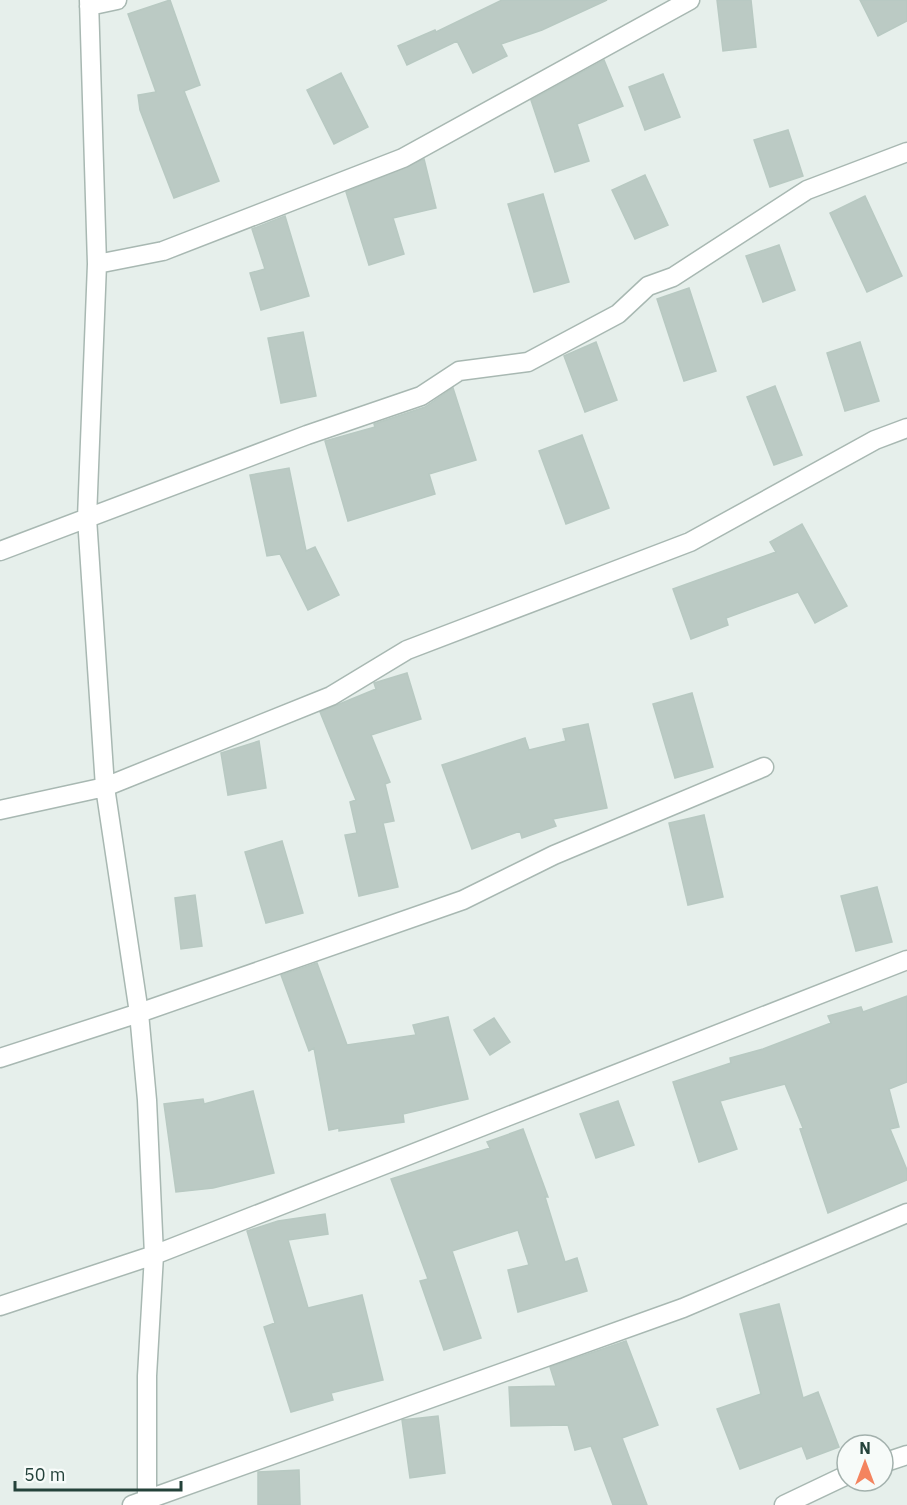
<svg xmlns="http://www.w3.org/2000/svg" width="907" height="1505" font-family="'IBM Plex Sans',sans-serif">
	<style>
		.building { fill: #bbcac4; stroke: #b8c9c2; stroke-width: 1.5 }
		.lines { fill: none; stroke-linecap: round; stroke-linejoin: round }
		.street-casing { stroke: #a8b8b2; stroke-width: 21 }
		.street { stroke: #fff; stroke-width: 18 }
	</style>
	<rect width="100%" height="100%" fill="#e6efeb"/>
	<path class="building" d="M 170,0 L 200,85 L 184,91 L 219,181 L 174,198 L 140,110 L 138,95 L 156,92 L 128,14 Z
		M 502,0 L 607,0 L 542,30 L 501,44 L 507,56 L 473,73 L 457,41 L 407,65 L 398,46 L 435,30 L 436,32 Z
		M 717,0 L 751,0 L 756,47 L 723,51 Z
		M 860,0 L 907,0 L 907,21 L 878,36 Z
		M 604,60 L 623,106 L 577,124 L 589,161 L 555,172 L 531,100 Z
		M 341,73 L 368,127 L 334,144 L 307,90 Z
		M 663,74 L 680,117 L 645,130 L 629,87 Z
		M 788,130 L 803,176 L 770,187 L 754,140 Z
		M 424,159 L 436,208 L 393,218 L 404,254 L 369,265 L 346,192 Z
		M 645,175 L 668,225 L 635,239 L 612,190 Z
		M 543,194 L 569,282 L 534,292 L 508,204 Z
		M 865,196 L 902,276 L 867,292 L 830,213 Z
		M 285,216 L 309,296 L 261,310 L 250,273 L 265,269 L 252,229 Z
		M 779,245 L 795,290 L 763,302 L 746,256 Z
		M 689,288 L 716,371 L 684,381 L 657,299 Z
		M 303,332 L 316,396 L 281,403 L 268,338 Z
		M 596,342 L 617,400 L 585,412 L 564,356 Z
		M 860,342 L 879,401 L 845,411 L 827,353 Z
		M 775,386 L 802,455 L 774,465 L 747,397 Z
		M 453,388 L 476,460 L 429,474 L 435,494 L 348,521 L 325,441 L 375,427 L 374,424 L 425,407 Z
		M 582,435 L 609,508 L 566,524 L 539,451 Z
		M 289,468 L 306,551 L 315,547 L 339,595 L 308,610 L 280,554 L 267,556 L 250,475 Z
		M 802,524 L 847,606 L 815,623 L 798,592 L 726,618 L 728,625 L 691,639 L 673,589 L 776,552 L 770,542 Z
		M 407,673 L 421,719 L 371,735 L 390,782 L 385,784 L 394,821 L 383,823 L 398,887 L 359,896 L 345,835 L 357,833 L 350,802 L 356,800 L 320,712 L 376,689 L 374,683 Z
		M 692,693 L 713,767 L 675,778 L 653,704 Z
		M 588,724 L 607,808 L 553,819 L 556,826 L 522,838 L 520,831 L 472,849 L 442,765 L 525,738 L 529,750 L 566,741 L 563,729 Z
		M 259,741 L 266,788 L 228,795 L 221,753 Z
		M 704,815 L 723,897 L 688,905 L 669,823 Z
		M 282,841 L 303,913 L 266,923 L 245,852 Z
		M 877,887 L 892,942 L 856,951 L 841,896 Z
		M 195,895 L 202,946 L 181,949 L 175,898 Z
		M 317,963 L 347,1045 L 416,1035 L 413,1025 L 448,1017 L 468,1099 L 403,1114 L 404,1122 L 339,1131 L 339,1128 L 329,1130 L 314,1048 L 309,1051 L 281,975 Z
		M 907,996 L 907,1082 L 889,1089 L 899,1127 L 890,1129 L 907,1170 L 907,1180 L 828,1213 L 800,1129 L 803,1128 L 785,1084 L 720,1101 L 737,1149 L 699,1162 L 673,1082 L 731,1063 L 730,1058 L 763,1049 L 831,1023 L 828,1016 L 861,1007 L 863,1012 Z
		M 494,1018 L 510,1042 L 490,1055 L 474,1030 Z
		M 253,1091 L 274,1173 L 213,1188 L 176,1192 L 164,1104 L 203,1099 L 204,1104 Z
		M 618,1101 L 634,1145 L 596,1158 L 580,1114 Z
		M 523,1129 L 548,1197 L 545,1197 L 565,1262 L 577,1258 L 587,1291 L 518,1312 L 508,1270 L 529,1265 L 518,1230 L 452,1251 L 481,1338 L 444,1350 L 420,1281 L 428,1279 L 391,1179 L 490,1148 L 487,1142 Z
		M 325,1214 L 328,1234 L 288,1240 L 308,1308 L 362,1295 L 383,1380 L 331,1393 L 333,1400 L 291,1412 L 264,1327 L 275,1323 L 247,1231 L 278,1221 Z
		M 779,1304 L 803,1398 L 818,1392 L 839,1447 L 807,1459 L 802,1446 L 740,1469 L 717,1409 L 761,1394 L 740,1314 Z
		M 626,1341 L 658,1425 L 622,1438 L 647,1505 L 613,1505 L 591,1446 L 575,1450 L 568,1425 L 511,1426 L 509,1387 L 556,1386 L 550,1367 Z
		M 438,1416 L 445,1473 L 410,1478 L 402,1420 Z
		M 299,1470 L 300,1505 L 258,1505 L 258,1472 Z"/>
	<g class="lines">
		<defs>
			<path id="street" d="M 89,0 L 97,264 L 87,518 L 105,787 L 139,1013 L 147,1100 L 154,1255 L 147,1376 L 147,1505
				M 89,6 L 117,0
				M 97,264 L 163,251 L 403,158 L 690,0
				M 0,551 L 307,435 L 421,396 L 459,371 L 528,362 L 618,314 L 648,286 L 673,277 L 807,190 L 907,152
				M 0,810 L 105,787 L 331,696 L 407,650 L 690,542 L 875,440 L 907,428
				M 0,1058 L 139,1013 L 463,900 L 554,855 L 764,767
				M 0,1306 L 154,1255 L 907,960
				M 883,1463 L 907,1455
				M 132,1505 L 683,1308 L 907,1213
				M 784,1505 L 847,1475"/>
		</defs>
		<use href="#street" class="street-casing"/>
		<use href="#street" class="street"/>
	</g>
	<g transform="translate(865 1463)"><circle r="28" fill="#f7fbf9" stroke="#a3b1ad" stroke-width="1.5"/>
	<path d="M0-4.5L10 22L0 15L-10 22Z" fill="#f4845f"/>
	<text y="-9" font-size="16" font-weight="bold" text-anchor="middle" fill="#24423a">N</text>
	</g>
	<path d="M15 1481v9h166v-9" fill="none" stroke="#24423a" stroke-width="3"/>
	<text x="24" y="1481" font-size="18" fill="#24423a" stroke="#f7fbf9" stroke-width="4.5" paint-order="stroke">50 m</text>
</svg>
